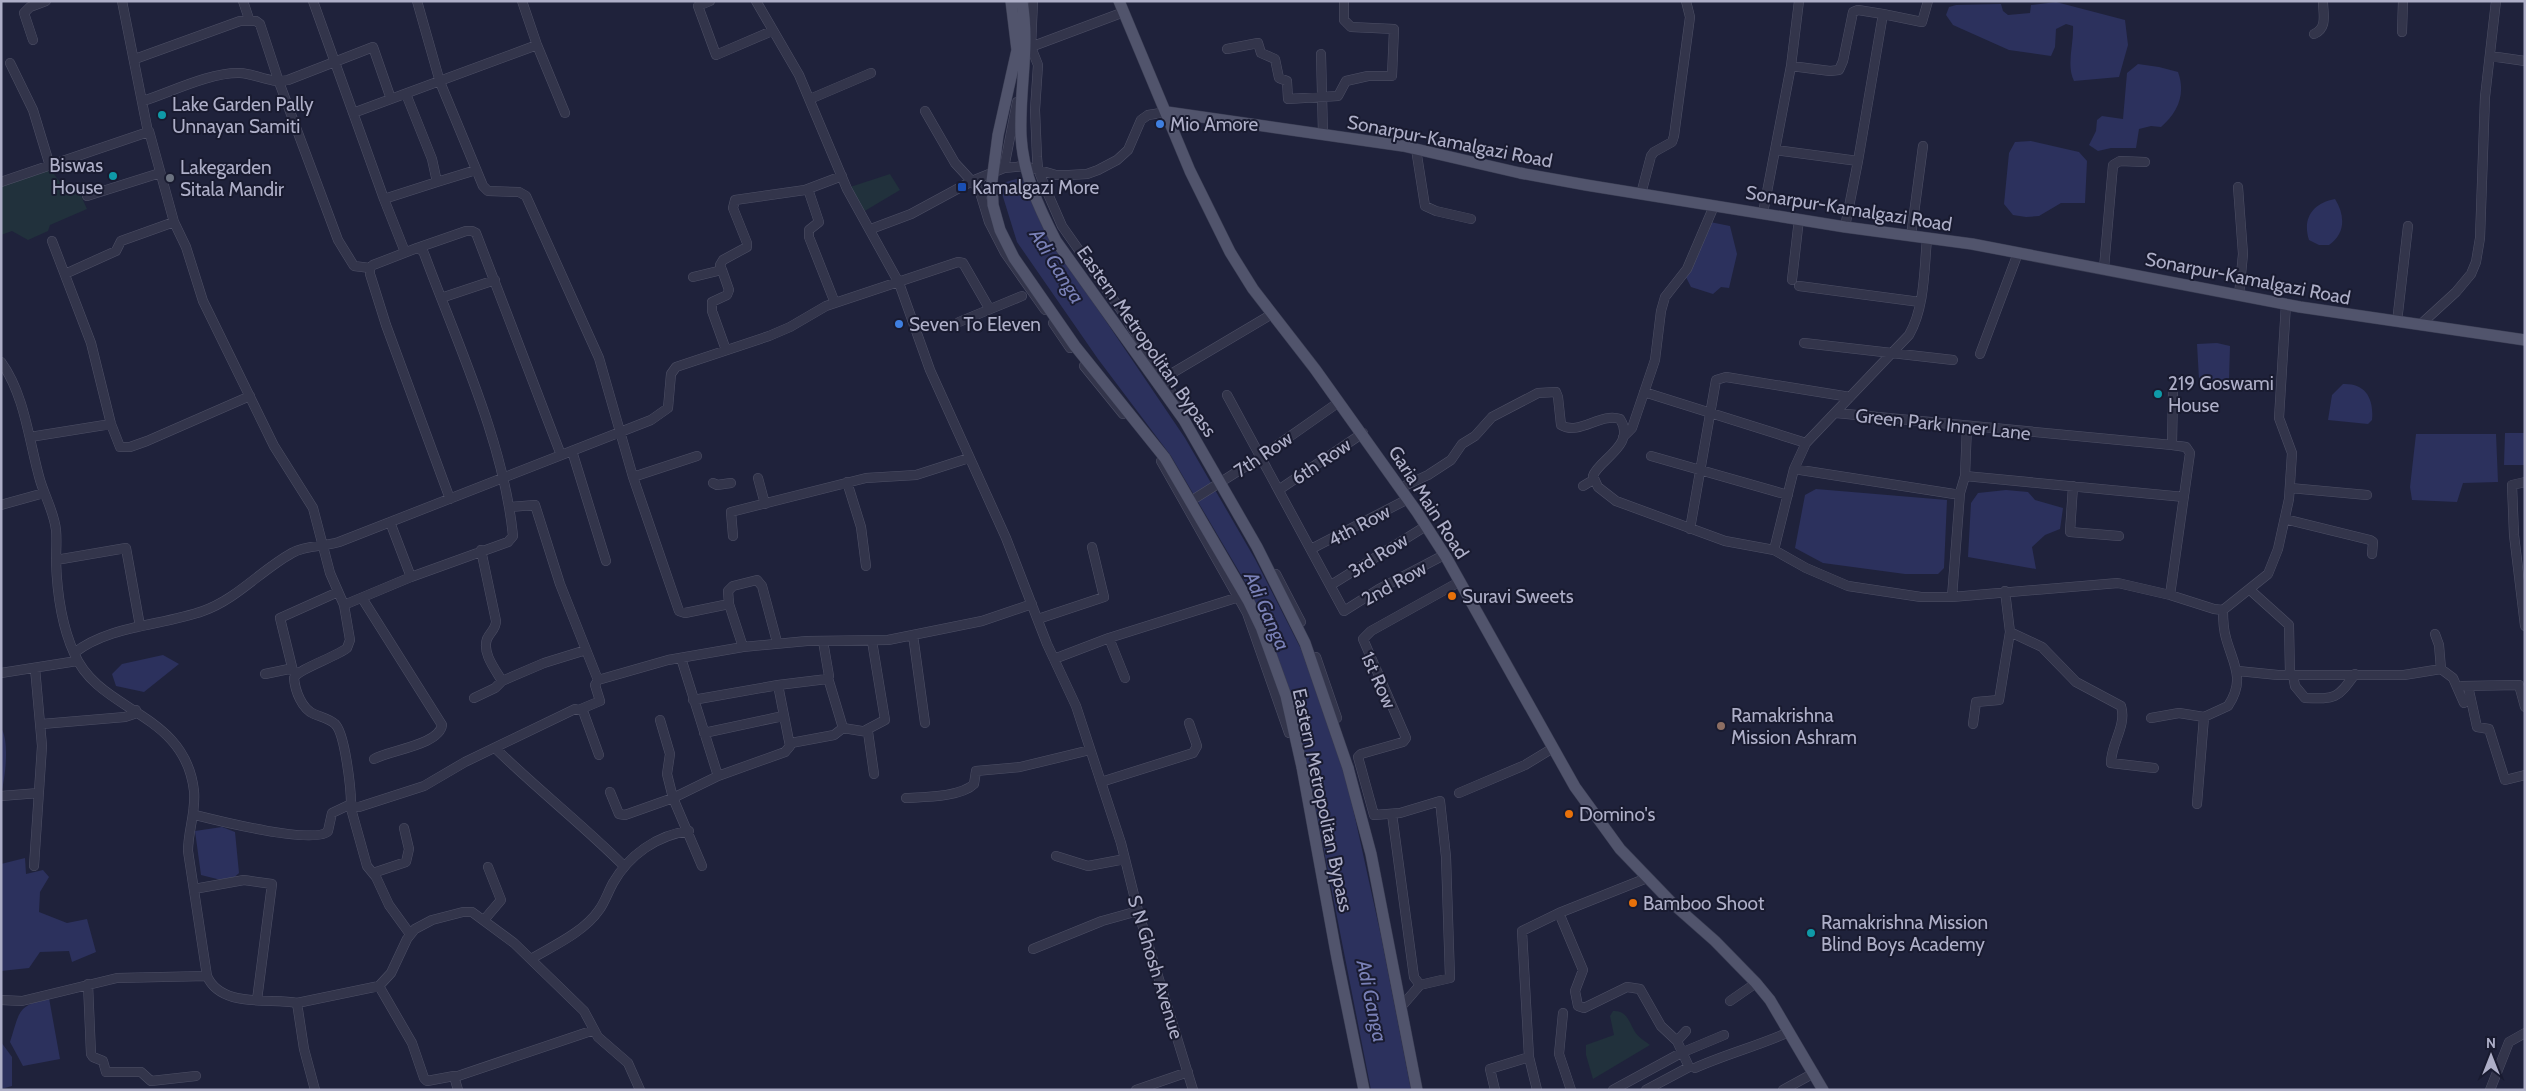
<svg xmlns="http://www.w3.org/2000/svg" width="2526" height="1091" font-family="Cabin,sans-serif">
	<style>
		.green { fill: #21313c }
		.water { fill: #2c315d }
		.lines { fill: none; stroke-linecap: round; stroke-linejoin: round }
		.minor-casing { stroke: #4e5066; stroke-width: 10 }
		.major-casing { stroke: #393c52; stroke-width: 12 }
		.minor { stroke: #33354b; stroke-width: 9 }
		.major { stroke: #51546c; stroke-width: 11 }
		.major-bridge-casing { stroke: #393c52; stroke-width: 12; stroke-linecap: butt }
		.major-bridge { stroke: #51546c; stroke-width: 11 }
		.culture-dot { fill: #0f9aa8; stroke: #191b30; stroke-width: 2 }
		.shop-dot { fill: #3f7fe0; stroke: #191b30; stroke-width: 2 }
		.worship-dot { fill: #6b7280; stroke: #191b30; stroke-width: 2 }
		.transit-dot { fill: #1a4fb4; stroke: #191b30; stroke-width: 2 }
		.food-dot { fill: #e8710a; stroke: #191b30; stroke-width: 2 }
		.education-dot { fill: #8d6e63; stroke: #191b30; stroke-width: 2 }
		.labels { text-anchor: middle; stroke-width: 4; stroke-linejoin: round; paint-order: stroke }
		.poi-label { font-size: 19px; fill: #aeafc8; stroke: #191b30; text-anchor: start }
		.street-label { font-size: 19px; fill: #aeafc8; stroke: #191b30 }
		.water-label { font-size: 20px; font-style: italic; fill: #7a81b7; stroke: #191b30 }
	</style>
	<rect width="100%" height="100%" fill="#1f223b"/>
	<path class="green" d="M 50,169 L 60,182 L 78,189 L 87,209 L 50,225 L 48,231 L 28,240 L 12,231 L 1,235 L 1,185 Z
		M 890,174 L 900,190 L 863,212 L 847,188 Z
		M 1613,1011 C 1627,1010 1629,1022 1635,1032 C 1638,1037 1645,1041 1650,1045 L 1593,1079 L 1586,1055 L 1586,1045 L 1614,1035 L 1610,1016 Z"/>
	<path class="water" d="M 2056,2 L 2125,20 L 2128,45 L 2119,77 L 2074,81 C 2066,65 2074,44 2073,26 L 2066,24 L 2056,29 L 2055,47 L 2051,56 L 2009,50 L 1953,25 L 1946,15 L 1949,7 L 1956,5 L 2001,4 L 2003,11 L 2008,15 L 2030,13 L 2031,5 Z
		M 2138,64 L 2159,67 L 2178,72 C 2186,94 2178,112 2161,127 L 2151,126 L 2139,129 L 2136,148 L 2111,148 L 2098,151 L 2089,145 L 2096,131 L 2097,120 L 2102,116 L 2123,119 L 2127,73 Z
		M 2031,141 L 2079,152 L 2087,161 L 2085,203 L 2061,203 L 2039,216 L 2026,217 L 2013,215 L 2004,204 L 2009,153 L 2015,142 Z
		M 1023,177 L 1045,231 L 1185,438 L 1255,559 L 1301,649 L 1345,772 L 1381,936 L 1411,1090 L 1371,1090 L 1306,759 L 1274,648 L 1247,585 L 1171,456 L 1098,359 L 1017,242 L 999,184 Z
		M 2335,199 C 2345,215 2346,233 2329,245 L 2319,245 L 2309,240 C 2302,218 2313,203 2335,199 Z
		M 1710,222 L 1730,226 L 1737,254 L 1729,288 L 1721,287 L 1713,294 L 1691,287 L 1685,275 Z
		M 2217,343 L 2230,346 L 2229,380 L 2199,379 L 2197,344 Z
		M 2343,384 C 2366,383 2374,399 2372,420 L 2368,424 L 2328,420 L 2332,395 Z
		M 2505,433 L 2525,433 L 2525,465 L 2504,465 Z
		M 2416,434 L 2496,434 L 2498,482 L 2463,483 L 2457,502 L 2412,500 L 2410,487 Z
		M 1816,489 L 1947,500 L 1944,568 L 1938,574 L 1905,574 L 1823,563 L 1795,548 L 1805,495 Z
		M 2006,490 L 2028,492 L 2035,500 L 2063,508 L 2060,529 L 2045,535 L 2032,547 L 2036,569 L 1968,557 L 1971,503 L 1978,493 Z
		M 163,655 L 179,664 L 144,692 L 116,686 L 112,674 L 122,664 Z
		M 1,728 C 10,741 5,779 1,794 Z
		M 222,827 L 235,832 L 239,873 L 229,882 L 201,875 L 195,831 Z
		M 25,858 L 26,874 L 43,870 L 49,877 L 40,892 L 39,912 L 67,923 L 87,919 L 96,952 L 72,962 L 69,951 L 40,952 L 29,968 L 1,971 L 1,864 Z
		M 49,998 L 60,1059 L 23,1066 L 10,1042 C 20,1011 17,1006 49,998 Z
		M 1,1042 L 12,1057 L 12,1086 L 1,1089 Z"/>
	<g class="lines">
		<defs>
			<path id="minor" d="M 243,1 L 249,19
				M 313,1 L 384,199 L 405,252
				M 417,1 L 440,82 L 483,186 L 488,191 L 519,192 L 526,196 L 599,358 L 633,477 L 679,611 L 685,613 L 729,604
				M 710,1 L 698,6 L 716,55 L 772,31
				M 756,1 L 799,75 L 847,189 L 899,283 L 930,370 L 1006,538 L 1047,644 L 1076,706 L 1121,843 L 1138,911 L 1193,1090
				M 1033,1 L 1031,47 L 1038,65 L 1035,110 L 1037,157 L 1038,169 L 1045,187 L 1062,226 L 1123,313 L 1183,411
				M 2402,32 L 2403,1
				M 2314,34 C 2328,28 2323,14 2323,1
				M 33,40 L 24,13 L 30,7 L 46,1
				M 537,45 L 565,113
				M 1028,48 L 1124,12
				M 1227,49 L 1258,43 L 1261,53 L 1275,59 L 1279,78 L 1287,81 L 1288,99 L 1338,96 L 1346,81 L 1368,76 L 1392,76 L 1394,29 L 1351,27 L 1344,20 L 1344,1
				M 1321,54 L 1323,134
				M 2490,56 L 2525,61
				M 135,59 L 240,21 L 256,21 L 260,24 L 279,82 L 338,240 L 354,266 L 370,268
				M 10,63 L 33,110 L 50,166
				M 1791,66 L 1830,71 L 1839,70 L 1843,61 L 1853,12 L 1858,10 L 1883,14
				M 810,99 L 871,73
				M 143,101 C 171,92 211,72 240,73 C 257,74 271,84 288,80 L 373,47 L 391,99
				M 925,111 L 955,163 L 979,189 L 989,222 L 1005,253 L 1045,310
				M 353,113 L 537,45 L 522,1
				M 149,131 L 174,222 L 186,247 L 203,301 L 274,446 L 313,508 L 330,573 L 344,605 L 411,577 L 508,542 L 513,536 C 504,443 458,345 425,256 L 423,251 L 417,248 L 373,265 L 370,268 L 370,274 L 386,325 L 450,499
				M 1416,149 L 1425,206 L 1436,211 L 1471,219
				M 1775,150 L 1858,161
				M 1004,168 L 1017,102
				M 1,182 L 148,132 L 122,1
				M 437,182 L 476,170
				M 2238,187 L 2243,254 L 2239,295
				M 808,189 L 819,222 L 809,230 L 809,237 L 835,303
				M 1641,194 L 1651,156 L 1654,152 L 1672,142 L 1674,136 L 1690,17 L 1686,1
				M 87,196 L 160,173
				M 384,199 L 437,182 L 432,159 L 406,94
				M 1763,213 L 1791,66 L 1799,1
				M 1845,227 L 1858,161 L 1883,14 L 1922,22 L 1928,1
				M 871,229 L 911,214 L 972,181 L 1004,168 L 1025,166 L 1056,175 L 1069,175 L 1087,174 L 1098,170 L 1117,160 L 1128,150 L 1141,120 L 1148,115 L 1167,112
				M 1911,236 L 1923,146
				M 52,241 L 91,343 L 111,424 L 120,447 L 130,447 L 147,441 L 250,396
				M 417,248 L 466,231 L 472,231 L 476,233 L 561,455
				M 2104,268 L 2113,165 L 2120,161 L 2145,162
				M 722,270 L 720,265 L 723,260 L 747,247 L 747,243 L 733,208 L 735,200 L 805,190 L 842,176
				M 65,274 L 116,251 L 121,241 L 174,222
				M 693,277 L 722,270 L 729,290 L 727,295 L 712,302 L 712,311 L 726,350
				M 1792,280 L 1799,219
				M 1799,286 L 1920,302
				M 441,298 L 495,280
				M 959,322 L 1022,296
				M 2397,322 L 2408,226
				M 1053,323 L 1070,348
				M 2421,324 L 2456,292 L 2471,274 L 2476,262 L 2480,238 L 2485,97 L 2496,1
				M 1804,343 L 1953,360
				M 1980,354 L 2018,253
				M 1,362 C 25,395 29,442 40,480 C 45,497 54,512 56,530 C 57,541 56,551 56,561 C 57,593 61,624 74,653 C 99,713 185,711 194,791 C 196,813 188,830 188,851 L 207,976 C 221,1008 269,998 297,1003 L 304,1049 L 315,1090
				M 1084,366 L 1123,414
				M 1164,378 L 1272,314
				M 1644,392 L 1806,443
				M 1227,395 L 1344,611 L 1379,589 L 1444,555
				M 1836,413 L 2172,445 L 2173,391
				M 30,437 L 111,424
				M 1623,437 L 1632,428 L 1655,360 L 1661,311 L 1665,297 L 1687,269 L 1714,206
				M 572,451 L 606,561
				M 1651,456 L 1788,495
				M 1161,461 L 1247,613 L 1289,733
				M 1794,469 L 1954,494 L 1960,493 L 1965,476 L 1967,426
				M 1965,476 L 2184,497
				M 633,477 L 697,456
				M 758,478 L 765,504
				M 847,482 L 861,527 L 866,566
				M 2525,482 L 2512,485 L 2514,535 L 2525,626
				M 713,483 L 717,485 L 731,483
				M 1583,486 L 1593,480
				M 2073,486 L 2070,532 L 2119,536
				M 1400,488 L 1428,475 L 1451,460 L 1462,444 L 1475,436 L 1492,417 L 1538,393 L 1556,392 L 1558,397 L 1561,425 C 1579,436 1601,412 1620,419 C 1637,445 1598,460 1593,476 L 1598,487 L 1616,501 L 1725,541 L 1774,550 L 1806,568 L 1848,586 L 1921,597 L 1952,597 L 2118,583 L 2170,595 L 2214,609 L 2223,610 L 2268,574 L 2278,549 L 2289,499 L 2292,453 L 2279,418 L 2286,304
				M 2290,488 L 2367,495
				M 1280,489 L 1363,433
				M 1186,504 L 1262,456 L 1339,402
				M 1,505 L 44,493
				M 510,507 L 535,505 L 560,584 L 598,680
				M 2285,519 L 2370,540 L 2373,542 L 2372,554
				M 390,522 L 411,577
				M 1690,529 L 1716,380 L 1726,377 L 1850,397
				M 733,536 L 731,512 L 866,478 L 916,475 L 969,458
				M 1311,549 L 1408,499
				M 481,550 L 496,621 C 496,629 490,632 487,639 C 482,653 495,669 502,681
				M 1774,550 L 1794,469 L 1806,443 L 1909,335 C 1925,307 1924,270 1927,239
				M 56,560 L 126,548 L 140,626
				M 1276,574 L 1301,622
				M 1331,585 L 1426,526
				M 2249,589 L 2289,625 L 2290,675
				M 2005,591 L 2010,632 L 2042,647 L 2076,682 L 2121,706 C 2127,726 2111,743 2111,763 L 2154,768
				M 2170,595 L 2190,453 L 2186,447 L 2172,445
				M 1952,597 L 1960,493
				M 362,598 L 442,725 C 439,745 390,750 374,759
				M 1038,619 L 1104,597 L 1092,547
				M 2435,634 L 2439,645 L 2441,669
				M 913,635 L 925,723
				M 1109,638 L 1125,678
				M 743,647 L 729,604 L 728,591 L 733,586 L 757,580 L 762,586 L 777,642
				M 74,653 C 110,625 161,626 203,611 C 237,599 261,570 292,553 C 306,545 324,547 339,542 L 651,420 L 668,408 L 671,374 L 676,367 L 769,336 L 790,327 L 826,306 L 958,262 L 963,263 L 989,308
				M 1316,657 L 1337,718
				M 681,658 L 718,776 L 785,752 L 790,746 L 778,685 L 693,700
				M 1054,659 L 1109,638 L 1239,597
				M 293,671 L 280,618 L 338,592
				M 2238,671 L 2278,675 L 2404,675 L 2441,669 L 2453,678 L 2464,703
				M 1,673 L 77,661
				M 265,674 L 289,669 L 296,672
				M 2293,675 L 2295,686 L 2305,698 C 2336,699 2337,699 2355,674
				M 828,678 L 843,728 L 868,732 L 874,774
				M 778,685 L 827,679 L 829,676 L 823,641
				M 2462,686 L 2519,685 L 2525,707
				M 2468,686 L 2477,727 L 2489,729 L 2505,780 L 2525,775
				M 474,698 L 495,688 L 502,681 L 544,663 L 586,650
				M 581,709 L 600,701 L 595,685 L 598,680 L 668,660 L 743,647 L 807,641 L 888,640 L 982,621 L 1032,604
				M 2151,718 L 2179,713 L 2204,717
				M 660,720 L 670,754 L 667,774 L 673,798 L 702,866
				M 42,724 L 125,717 L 134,714 L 136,710
				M 1973,724 L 1976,702 L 1999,700 L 2010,632
				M 866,730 L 885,720 L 872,641
				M 704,733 L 783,716
				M 791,743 L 834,735 L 843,728
				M 495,748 C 537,789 583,825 624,866
				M 1101,782 L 1193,753 L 1197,746 L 1189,723
				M 610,792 L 619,814 L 625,815 L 673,798 L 718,776
				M 1459,793 L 1525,765 L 1553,748
				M 1,796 L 39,793
				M 906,798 C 924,797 961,797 974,784 L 976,771 L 1020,767 L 1090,750
				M 2197,804 L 2204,717 L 2228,706 C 2246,679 2233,664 2226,638 C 2223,628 2223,619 2223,610
				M 350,805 L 359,807 L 424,786 L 465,762 L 575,709 L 583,711 L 599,755
				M 350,805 L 367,866 L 376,877 L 389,905 L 410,934
				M 1392,814 L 1414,977 L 1420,985 L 1450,978 L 1446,857 L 1440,801 L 1400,813 L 1374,815 L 1358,757 L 1361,754 L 1403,742 L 1406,738 L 1363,639 L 1371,631 L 1459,582
				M 195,815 C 215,820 317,846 328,831 L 332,813 L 351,804 C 351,789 345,733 335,724 C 330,719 321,717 314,714 C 302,709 295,691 294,678 C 298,669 336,657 347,648 L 350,640 L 344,605
				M 1056,856 L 1088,866 L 1125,859
				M 34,866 L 42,746 L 35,668
				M 373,873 L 406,862 L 409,849 L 404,828
				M 194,889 L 244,880 L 272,884 L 257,1000
				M 1559,913 L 1647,878
				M 484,920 L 501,900 L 488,867
				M 1033,949 L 1102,921 L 1138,911
				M 531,959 C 553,946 584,932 599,910 C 605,902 608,892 613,883 C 629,855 657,835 689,831
				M 88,984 L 91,1054 L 93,1057 L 103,1061 L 106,1072 L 141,1072 L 151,1081 L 196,1076
				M 379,986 L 412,1043 L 424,1078 L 427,1081 L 454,1076 L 458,1090
				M 1,1000 L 22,1001 L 117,978 L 207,976
				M 1730,1001 L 1756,983
				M 297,1003 L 379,986 L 391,973 L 407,939 L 415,929 L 432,920 L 463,912 L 472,912 L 514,943 L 584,1011 L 598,1037 L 628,1063 L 640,1090
				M 1401,1007 L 1420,985
				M 1563,1013 L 1559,1054 L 1571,1090
				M 1677,1041 L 1686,1031
				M 1529,1057 L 1537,1090
				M 1695,1068 C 1726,1054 1758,1046 1789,1032
				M 455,1077 L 594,1030
				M 1136,1090 L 1188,1072
				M 1495,1090 L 1490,1069 L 1529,1057 L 1522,931 L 1559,913 L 1583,970 L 1575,991 L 1578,1006 L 1584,1008 L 1627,987 L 1640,989 L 1661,1026 L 1677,1041 L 1689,1067 L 1646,1090
				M 1613,1090 L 1681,1053 L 1724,1035
				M 1783,1090 L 1814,1073
				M 2490,1090 L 2509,1042 L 2525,1033"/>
			<path id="major" d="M 1119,1 L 1190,171 L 1230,252 L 1253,289 L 1315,369 L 1417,512 L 1446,557 L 1575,787 L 1620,849 L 1672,903 L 1715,941 L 1756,983 L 1770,1000 L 1823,1090
				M 1167,112 L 1403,146 L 1520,173 L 1586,185 L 1845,227 L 1972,244 L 2300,307 L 2525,340
				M 1302,767 L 1337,958 L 1364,1090
				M 1348,768 L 1371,854 L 1417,1090"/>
		</defs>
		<use href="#minor" class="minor-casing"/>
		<use href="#major" class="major-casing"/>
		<use href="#minor" class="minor"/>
		<use href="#major" class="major"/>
		<defs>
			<path id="major-bridge" d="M 1011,1 L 1017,50 L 998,135 L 992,181 L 993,205 L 1000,230 L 1014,258 L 1075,346 L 1165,458 L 1249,602 L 1261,627 L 1286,696 L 1302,767
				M 1022,1 C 1030,49 1019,89 1021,136 C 1023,174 1039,208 1056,241 L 1184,420 L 1257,547 L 1305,643 L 1348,768"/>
		</defs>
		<use href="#major-bridge" class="major-bridge-casing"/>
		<use href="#major-bridge" class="major-bridge"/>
	</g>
	<g class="culture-dot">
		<circle cx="162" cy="115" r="5"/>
		<circle cx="113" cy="176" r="5"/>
		<circle cx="2158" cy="394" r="5"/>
		<circle cx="1811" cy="933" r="5"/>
	</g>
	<g class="shop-dot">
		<circle cx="1160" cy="124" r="5"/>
		<circle cx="899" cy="324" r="5"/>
	</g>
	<circle class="worship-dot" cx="170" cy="178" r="5"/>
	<rect class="transit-dot" x="957" y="182" width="10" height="10" rx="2.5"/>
	<g class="food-dot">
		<circle cx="1452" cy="596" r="5"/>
		<circle cx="1569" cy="814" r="5"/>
		<circle cx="1633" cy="903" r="5"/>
	</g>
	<circle class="education-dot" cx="1721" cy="726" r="5"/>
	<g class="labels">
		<g class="poi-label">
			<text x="172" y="111">Lake Garden Pally<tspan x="172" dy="22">Unnayan Samiti</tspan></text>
			<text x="1170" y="131">Mio Amore</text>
			<text x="103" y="172" text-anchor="end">Biswas<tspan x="103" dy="22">House</tspan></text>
			<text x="180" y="174">Lakegarden<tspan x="180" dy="22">Sitala Mandir</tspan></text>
			<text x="972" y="194">Kamalgazi More</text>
			<text x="909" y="331">Seven To Eleven</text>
			<text x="2168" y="390">219 Goswami<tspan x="2168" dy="22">House</tspan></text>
			<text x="1462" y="603">Suravi Sweets</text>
			<text x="1731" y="722">Ramakrishna<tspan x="1731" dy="22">Mission Ashram</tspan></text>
			<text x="1579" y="821">Domino's</text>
			<text x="1643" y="910">Bamboo Shoot</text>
			<text x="1821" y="929">Ramakrishna Mission<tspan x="1821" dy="22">Blind Boys Academy</tspan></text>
		</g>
		<g class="street-label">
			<text transform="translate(1450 141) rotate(11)" y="7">Sonarpur-Kamalgazi Road</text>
			<text transform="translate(1849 208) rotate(9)" y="7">Sonarpur-Kamalgazi Road</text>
			<text transform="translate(2248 278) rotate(11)" y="7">Sonarpur-Kamalgazi Road</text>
			<text transform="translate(1147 341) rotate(55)" y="7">Eastern Metropolitan Bypass</text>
			<text transform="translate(1943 424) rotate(6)" y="7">Green Park Inner Lane</text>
			<text transform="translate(1263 454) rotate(-34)" y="7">7th Row</text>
			<text transform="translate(1321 461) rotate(-34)" y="7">6th Row</text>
			<text transform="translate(1429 502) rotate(57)" y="7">Garia Main Road</text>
			<text transform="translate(1359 525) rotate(-28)" y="7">4th Row</text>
			<text transform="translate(1378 555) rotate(-32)" y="7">3rd Row</text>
			<text transform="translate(1394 583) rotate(-29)" y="7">2nd Row</text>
			<text transform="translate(1379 680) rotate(66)" y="7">1st Row</text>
			<text transform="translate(1323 800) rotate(78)" y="7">Eastern Metropolitan Bypass</text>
			<text transform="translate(1156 967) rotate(73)" y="7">S N Ghosh Avenue</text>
		</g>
		<g class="water-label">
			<text transform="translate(1057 266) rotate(58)" y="7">Adi Ganga</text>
			<text transform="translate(1267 611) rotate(66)" y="7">Adi Ganga</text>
			<text transform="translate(1372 1001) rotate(78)" y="7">Adi Ganga</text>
		</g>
	</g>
	<rect width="2526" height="1091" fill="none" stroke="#aeafc8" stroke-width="5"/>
	<g transform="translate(2491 1056)" stroke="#191b30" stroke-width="4" paint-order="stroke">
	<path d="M0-4L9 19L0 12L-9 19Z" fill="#aeafc8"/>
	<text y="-8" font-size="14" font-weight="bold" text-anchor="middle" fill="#aeafc8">N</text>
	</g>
</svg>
